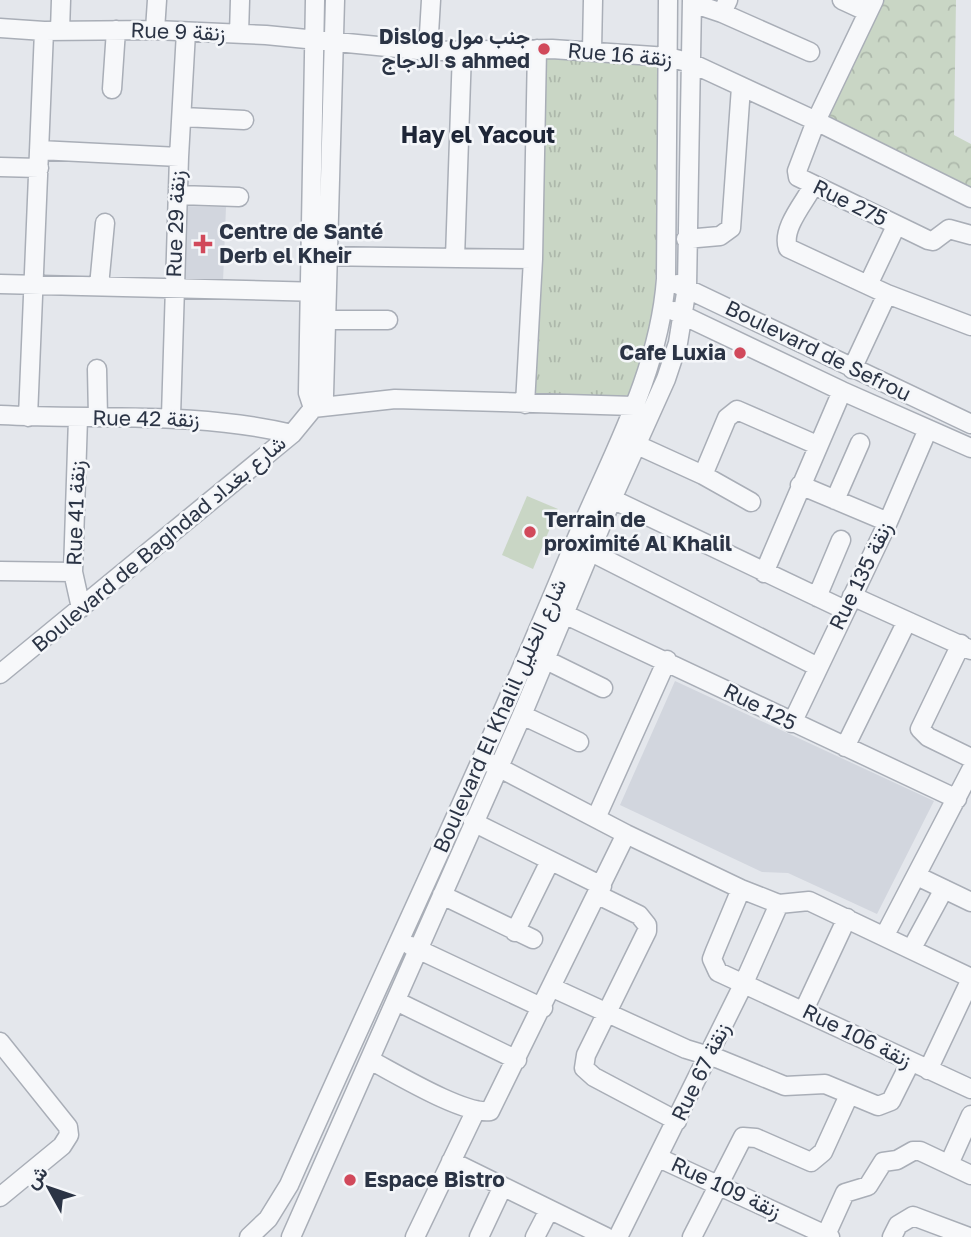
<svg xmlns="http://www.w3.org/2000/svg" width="971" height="1237" font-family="'Golos Text',Vazirmatn,sans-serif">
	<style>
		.built { fill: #d2d6de }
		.grass { fill: url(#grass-tufts) }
		.park { fill: url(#park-crowns) }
		.garden { fill: #c9d6c5 }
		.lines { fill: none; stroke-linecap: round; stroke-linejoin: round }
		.minor-casing { stroke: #a9aeb7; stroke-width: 21 }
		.minor { stroke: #f7f8fa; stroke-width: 18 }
		.poi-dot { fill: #d1495b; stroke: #f4f6f9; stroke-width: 2.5 }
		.labels { text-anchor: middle; stroke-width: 5; stroke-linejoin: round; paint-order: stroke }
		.street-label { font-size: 21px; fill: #2b3445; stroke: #f4f6f9 }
		.poi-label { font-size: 21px; font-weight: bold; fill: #2b3445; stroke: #f4f6f9; text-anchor: start }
		.neighbourhood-label { font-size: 23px; font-weight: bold; fill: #1d2536; stroke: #f4f6f9 }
	</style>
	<defs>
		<pattern id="grass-tufts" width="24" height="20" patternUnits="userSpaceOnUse" patternTransform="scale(1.75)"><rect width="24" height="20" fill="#c9d6c5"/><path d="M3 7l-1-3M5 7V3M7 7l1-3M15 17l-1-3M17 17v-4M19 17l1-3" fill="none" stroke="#adb8ab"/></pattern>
		<pattern id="park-crowns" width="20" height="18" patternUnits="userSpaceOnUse" patternTransform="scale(1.75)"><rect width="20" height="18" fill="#c9d6c5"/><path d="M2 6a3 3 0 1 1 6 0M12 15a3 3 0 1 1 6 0" fill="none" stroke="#adb8ab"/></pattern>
	</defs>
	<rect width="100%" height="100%" fill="#e4e7ec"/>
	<path class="built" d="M 182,206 L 226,207 L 223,282 L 179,280 Z
		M 675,681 L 934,801 L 877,914 L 788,873 L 762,872 L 620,805 Z"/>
	<path class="grass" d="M 540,50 L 663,57 L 655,298 L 647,345 L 628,395 L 592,406 L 527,403 Z"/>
	<path class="park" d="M 875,0 L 956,0 L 954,135 L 971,144 L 971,197 L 816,120 Z"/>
	<path class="garden" d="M 527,496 L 558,509 L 533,569 L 502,555 Z"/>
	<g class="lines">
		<defs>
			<path id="minor" d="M 842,0 L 868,12
				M 874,0 L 816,121 L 797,171 L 798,177 L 928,240 L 933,241 L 949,229 L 971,235
				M 692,3 L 722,13 L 728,0
				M 722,13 L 810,52
				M 0,28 L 44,31 L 155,30 L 266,35 L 428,51 L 552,49 L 668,57 L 691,63 L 816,121 L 971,198
				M 155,30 L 157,0
				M 60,31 L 61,0
				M 239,34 L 240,0
				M 592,50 L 593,0
				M 428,51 L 431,0
				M 112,89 L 116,30
				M 183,117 L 244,120
				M 39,150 L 179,157
				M 0,167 L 39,168
				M 813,186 C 804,203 781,229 788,248 L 887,294 L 971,326
				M 179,195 L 239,197
				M 686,239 L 720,236 L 731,228 L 741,87
				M 317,256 L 533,259
				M 455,258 L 462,51
				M 0,284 L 322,292
				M 677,284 L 971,424
				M 868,285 L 896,226
				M 99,286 L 105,223
				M 674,311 L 842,391 L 971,448
				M 326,320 L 388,320
				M 97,369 L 98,417
				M 852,369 L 887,294
				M 525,404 L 533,259 L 537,49
				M 313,408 L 308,393 L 315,0
				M 313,408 L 395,399 L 634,406
				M 0,415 C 99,420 194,411 292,434
				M 171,416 L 179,157 L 186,32
				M 28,417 L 44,31
				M 78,418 L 73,572 L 81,608
				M 635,444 L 703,475 L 751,502
				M 703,475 L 727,418 L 737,410 L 817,445
				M 800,485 L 888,522
				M 612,499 L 845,610
				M 835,500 L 860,443
				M 589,551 L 818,667
				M 0,571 L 73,572
				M 764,573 L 842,391
				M 852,596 L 971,650
				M 817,597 L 841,540
				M 564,614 L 957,799
				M 961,644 L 920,729 L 928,737 L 971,758
				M 544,659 L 603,688
				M 0,674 L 292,434 L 324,395 L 335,0
				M 522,715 L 579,742
				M 792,723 L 888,522 L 928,429
				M 845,747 L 907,621
				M 490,763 L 626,834 L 741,889 L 779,904 L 809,901 L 971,978
				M 596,818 L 667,660
				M 473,822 L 602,886
				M 917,876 L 971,902
				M 741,889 L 715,951 L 712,959 L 718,972 L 971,1089
				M 442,895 L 533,939
				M 598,895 L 639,915 L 647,925 L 647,931 L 586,1055 L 584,1068 L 594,1077 L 677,1121
				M 515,932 L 550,861
				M 885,935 L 971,770
				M 411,946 L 543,1008
				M 912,948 L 944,889
				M 553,988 L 686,1049 L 719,1059 L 785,1086 L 825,1084 L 878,1106 L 891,1101 L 910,1063
				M 396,1001 L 517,1060
				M 804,1010 L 847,918
				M 0,1042 L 68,1127 L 69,1135 L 62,1146 L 0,1197
				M 370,1060 C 395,1073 464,1115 490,1111 L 626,834
				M 928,1070 L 971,979
				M 659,1158 L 830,1237
				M 451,1161 L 606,1237
				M 949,1164 L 971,1115
				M 249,1237 L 268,1219 L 289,1185 C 383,972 484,763 573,547 C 609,460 659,375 666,279 L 668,0
				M 291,1237 L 522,715 L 612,499 L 666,379 L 678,343 L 687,287 L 692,0
				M 415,1237 L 476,1110
				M 479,1237 L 502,1188
				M 535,1237 L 549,1210
				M 618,1237 L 743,985 L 779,904
				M 692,1237 L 743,1137 L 756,1138 L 811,1162 L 823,1152 L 849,1095
				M 825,1237 L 845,1193 L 868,1186 L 883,1162 L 897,1160 L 913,1151 L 920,1151 L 971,1175
				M 892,1237 L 898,1225 L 913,1216 L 969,1237"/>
		</defs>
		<use href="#minor" class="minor-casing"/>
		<use href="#minor" class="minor"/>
	</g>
	<g class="poi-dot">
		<circle cx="544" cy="49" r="7"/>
		<path d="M199.5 233.5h7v7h7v7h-7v7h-7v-7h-7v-7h7z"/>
		<circle cx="740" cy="353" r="7"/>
		<circle cx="530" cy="532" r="7"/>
		<circle cx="350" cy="1180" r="7"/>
	</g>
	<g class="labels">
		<g class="street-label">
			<text transform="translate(178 32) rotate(2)" y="7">Rue 9 زنقة</text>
			<text transform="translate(620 55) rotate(5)" y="7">Rue 16 زنقة</text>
			<text transform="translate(850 203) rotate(26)" y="7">Rue 275</text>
			<text transform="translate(176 224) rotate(-88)" y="7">Rue 29 زنقة</text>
			<text transform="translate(818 351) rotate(26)" y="7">Boulevard de Sefrou</text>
			<text transform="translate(146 419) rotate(1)" y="7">Rue 42 زنقة</text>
			<text transform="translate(76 513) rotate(-88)" y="7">Rue 41 زنقة</text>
			<text transform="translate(159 544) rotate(-40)" y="7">Boulevard de Baghdad شارع بغداد</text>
			<text transform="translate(861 576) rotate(-64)" y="7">Rue 135 زنقة</text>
			<text transform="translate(760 707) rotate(27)" y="7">Rue 125</text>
			<text transform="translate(500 716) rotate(-66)" y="7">Boulevard El Khalil شارع الخليل</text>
			<text transform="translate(857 1036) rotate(26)" y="7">Rue 106 زنقة</text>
			<text transform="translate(701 1072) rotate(-64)" y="7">Rue 67 زنقة</text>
			<text transform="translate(726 1188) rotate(25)" y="7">Rue 109 زنقة</text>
		</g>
		<g class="poi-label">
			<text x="530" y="44" text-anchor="end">Dislog جنب مول<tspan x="530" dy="24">الدجاج s ahmed</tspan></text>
			<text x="219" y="239">Centre de Santé<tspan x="219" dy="24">Derb el Kheir</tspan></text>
			<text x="726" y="360" text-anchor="end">Cafe Luxia</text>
			<text x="544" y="527">Terrain de<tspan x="544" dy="24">proximité Al Khalil</tspan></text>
			<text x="364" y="1187">Espace Bistro</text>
		</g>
		<g class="neighbourhood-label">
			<text x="478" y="143">Hay el Yacout</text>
		</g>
	</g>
	<g transform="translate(49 1188) rotate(310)" stroke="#f4f6f9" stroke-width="5" paint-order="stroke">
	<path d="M0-5L12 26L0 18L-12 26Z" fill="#2b3445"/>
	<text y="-10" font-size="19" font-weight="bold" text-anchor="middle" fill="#2b3445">ش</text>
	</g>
</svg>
